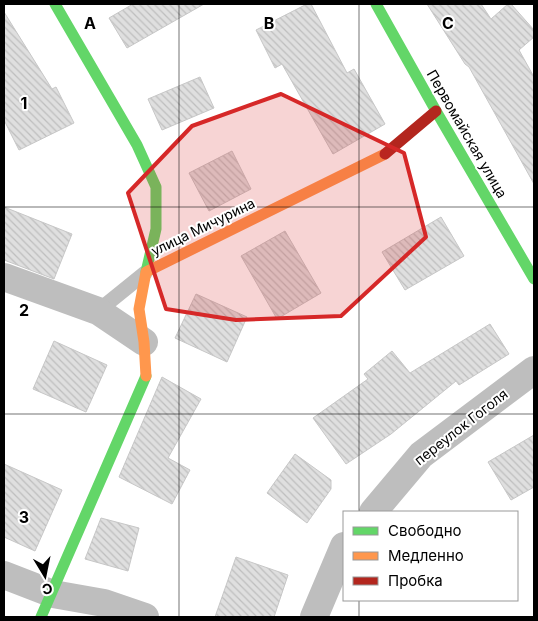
<svg xmlns="http://www.w3.org/2000/svg" width="538" height="621" font-family="Inter,sans-serif">
	<style>
		.building { fill: url(#building-back-hatch); stroke: #c7c7c7 }
		.lines { fill: none; stroke-linecap: round; stroke-linejoin: round }
		.lane { stroke: #bebebe; stroke-width: 15 }
		.street { stroke: #bebebe; stroke-width: 28 }
		.fast { stroke: #63d668; stroke-width: 11 }
		.slow { stroke: #ff974d; stroke-width: 11 }
		.jam { stroke: #b3261e; stroke-width: 11 }
		.marked { fill: #d62828; fill-opacity: 0.2; stroke: #d62828; stroke-width: 4; stroke-linejoin: round }
		.grid { fill: none; stroke: #000; stroke-width: 1; stroke-opacity: 0.55 }
		.labels { text-anchor: middle; stroke-width: 4; stroke-linejoin: round; paint-order: stroke }
		.street-label { font-size: 14px; fill: #000; stroke: #fff }
		.grid-label { font-size: 16px; text-anchor: middle; font-weight: bold; fill: #000; stroke: #fff; stroke-width: 4; stroke-linejoin: round; paint-order: stroke }
	</style>
	<defs>
		<pattern id="building-back-hatch" width="6" height="6" patternUnits="userSpaceOnUse" patternTransform="scale(1.25)"><rect width="6" height="6" fill="#dfdfdf"/><path d="M-1 5l2 2M0 0l6 6M5-1l2 2" fill="none" stroke="#bebebe"/></pattern>
	</defs>
	<rect width="100%" height="100%" fill="#fff"/>
	<path class="building" d="M 133,4 L 204,4 L 127,48 L 109,18 Z
		M 307,4 L 311,4 L 347,73 L 354,69 L 385,124 L 333,154 L 282,64 L 275,68 L 256,30 Z
		M 427,4 L 481,4 L 491,19 L 508,4 L 511,4 L 534,30 L 534,37 L 519,50 L 534,77 L 534,184 L 469,67 L 465,64 Z
		M 4,12 L 52,89 L 56,87 L 74,123 L 19,150 L 4,120 Z
		M 200,77 L 214,108 L 162,130 L 148,99 Z
		M 232,151 L 251,189 L 209,211 L 189,173 Z
		M 4,207 L 72,234 L 54,279 L 4,260 Z
		M 441,217 L 464,256 L 405,290 L 382,252 Z
		M 285,231 L 321,293 L 277,319 L 241,256 Z
		M 196,294 L 247,317 L 227,362 L 175,338 Z
		M 490,324 L 509,354 L 459,385 L 456,381 L 391,434 L 346,464 L 313,418 L 368,379 L 364,374 L 392,351 L 410,373 Z
		M 54,341 L 107,365 L 86,412 L 33,389 Z
		M 162,377 L 201,399 L 168,458 L 190,470 L 172,504 L 119,477 Z
		M 534,435 L 534,487 L 511,500 L 488,462 Z
		M 295,454 L 331,480 L 331,489 L 307,523 L 267,493 Z
		M 4,464 L 62,490 L 35,551 L 4,537 Z
		M 101,518 L 139,528 L 128,571 L 85,559 Z
		M 236,557 L 288,575 L 274,617 L 215,617 Z"/>
	<g class="lines">
		<path class="lane" d="M 98,311 L 145,273"/>
		<path class="street" d="M 4,277 L 98,311 L 144,342
			M 373,512 L 421,455 L 534,370
			M 4,575 L 53,594 L 104,603 L 145,617
			M 314,617 L 344,546"/>
		<path class="fast" d="M 55,4 L 137,145 L 156,187 L 156,229 L 146,272
			M 376,4 L 436,111 L 534,279
			M 41,617 L 146,376"/>
		<path class="slow" d="M 146,376 L 144,342 L 139,309 L 146,272 L 385,154"/>
		<path class="jam" d="M 385,154 L 436,111"/>
	</g>
	<path class="marked" d="M 281,94 L 404,153 L 426,237 L 341,316 L 236,320 L 166,309 L 128,193 L 192,126 Z"/>
	<path class="grid" d="M 179,4 L 179,617M 359,4 L 359,512M 4,207 L 534,207M 4,414 L 534,414M 359,600 L 359,617"/>
	<g class="labels">
		<g class="street-label">
			<text transform="translate(467 134) rotate(60)" y="5">Первомайская улица</text>
			<text transform="translate(203 227) rotate(-26)" y="5">улица Мичурина</text>
			<text transform="translate(461 427) rotate(-38)" y="5">переулок Гоголя</text>
		</g>
	</g>
	<g class="grid-label">
		<text x="90" y="29">A</text>
		<text x="269" y="29">B</text>
		<text x="448" y="29">C</text>
		<text x="24" y="109">1</text>
		<text x="24" y="316">2</text>
		<text x="24" y="523">3</text>
	</g>
	<rect width="538" height="621" fill="none" stroke="#000000" stroke-width="10"/>
	<rect x="343" y="511" width="175" height="90" fill="#ffffff" stroke="#999999"/>
	<rect x="353" y="527" width="25" height="8" fill="#63d668" stroke="#999999"/>
	<text x="388" y="536" font-size="15" fill="#000000">Свободно</text>
	<rect x="353" y="552" width="25" height="8" fill="#ff974d" stroke="#999999"/>
	<text x="388" y="561" font-size="15" fill="#000000">Медленно</text>
	<rect x="353" y="577" width="25" height="8" fill="#b3261e" stroke="#999999"/>
	<text x="388" y="586" font-size="15" fill="#000000">Пробка</text>
	<g transform="translate(45 576) rotate(170)" stroke="#ffffff" stroke-width="4" paint-order="stroke">
	<path d="M0-4L9 19L0 12L-9 19Z" fill="#000000"/>
	<text y="-8" font-size="14" font-weight="bold" text-anchor="middle" fill="#000000">С</text>
	</g>
</svg>
